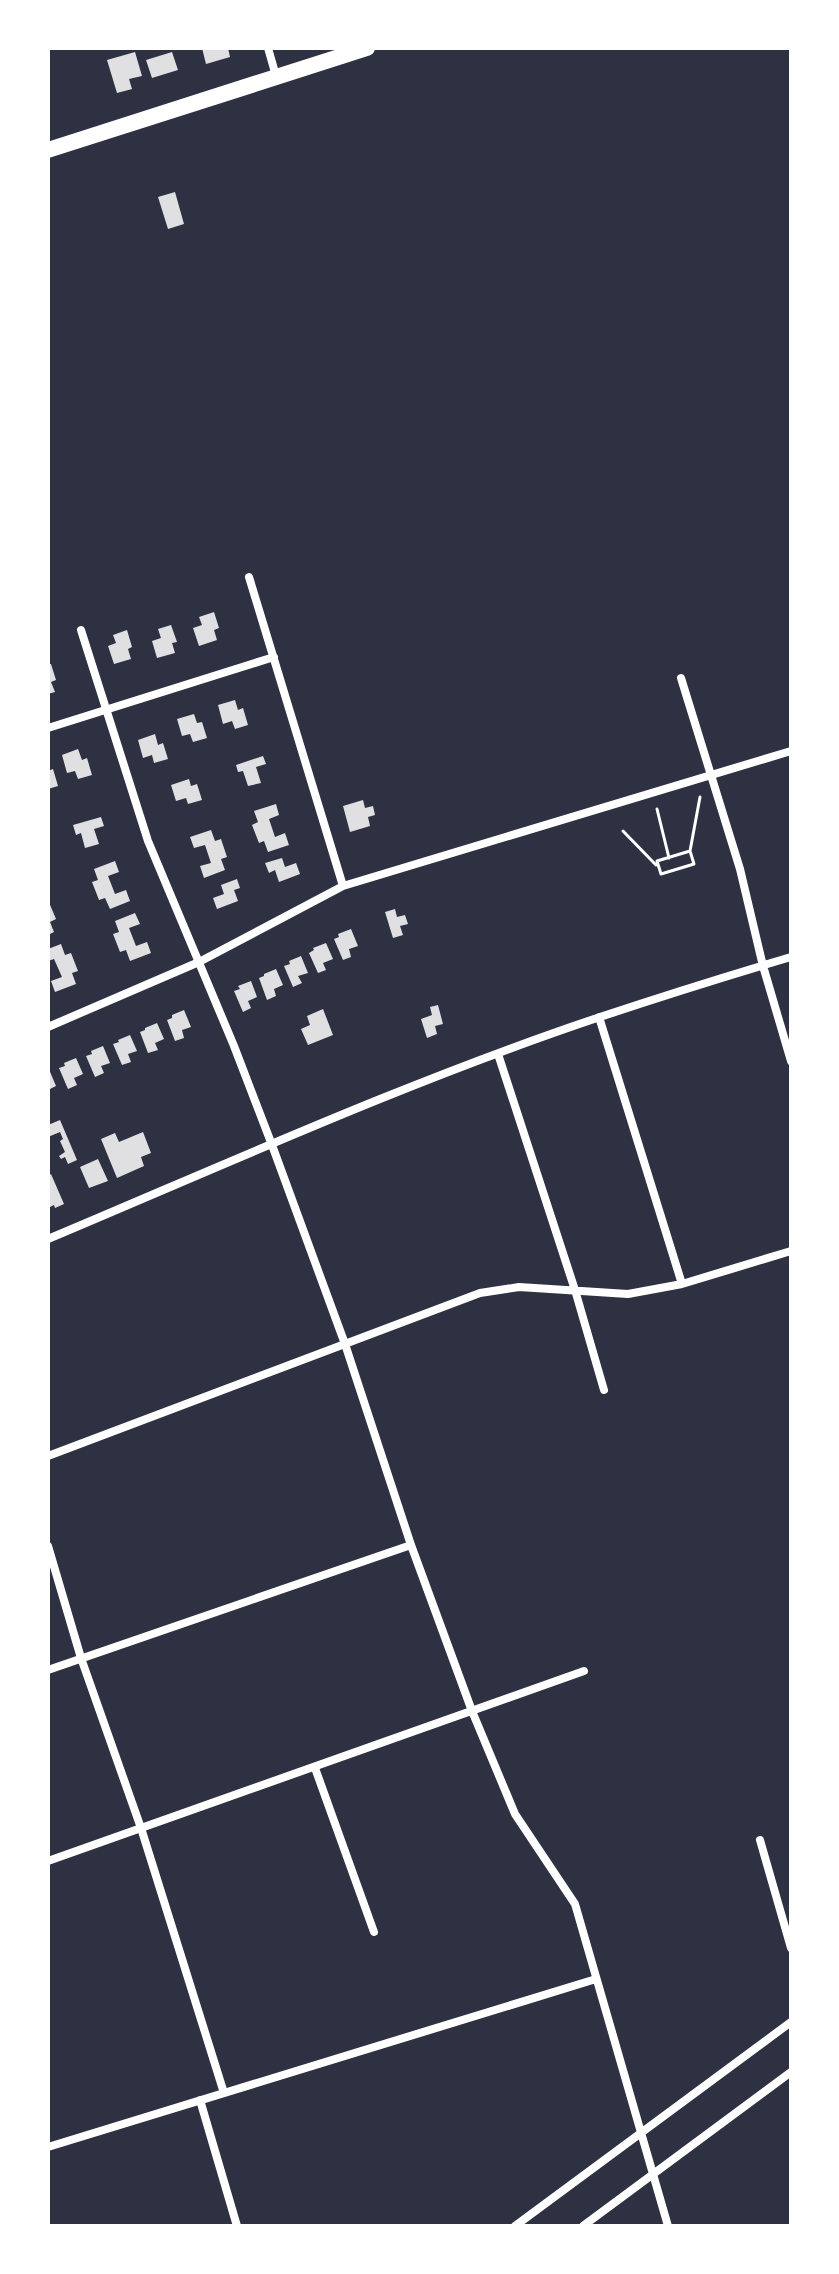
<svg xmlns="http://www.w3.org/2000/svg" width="839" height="2274" font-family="Barlow,sans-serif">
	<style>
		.building { fill: #e0e0e3 }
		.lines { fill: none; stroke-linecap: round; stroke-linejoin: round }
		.path { stroke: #fff; stroke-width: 3 }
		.minor { stroke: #fff; stroke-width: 8 }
		.secondary { stroke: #fff; stroke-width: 16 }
	</style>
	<rect width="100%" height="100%" fill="#2d3142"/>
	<path class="building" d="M 202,48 L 228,48 L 230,57 L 206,64 Z
		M 135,52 L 142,76 L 129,79 L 132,89 L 117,93 L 107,60 Z
		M 172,52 L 178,70 L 152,78 L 146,60 Z
		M 175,192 L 184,224 L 168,229 L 158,197 Z
		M 214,612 L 219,628 L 214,630 L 217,640 L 199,646 L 193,628 L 202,625 L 199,617 Z
		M 171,625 L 177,642 L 172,643 L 175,653 L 157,658 L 152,641 L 161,638 L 158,629 Z
		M 127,630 L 132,647 L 128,649 L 131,659 L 114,664 L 108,646 L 116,643 L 113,635 Z
		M 48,664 L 51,664 L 56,680 L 51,682 L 55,692 L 48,694 Z
		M 235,700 L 238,710 L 243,708 L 248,725 L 235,729 L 232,721 L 223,724 L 218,705 Z
		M 194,714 L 197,723 L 202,722 L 207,738 L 193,742 L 190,734 L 182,736 L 177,719 Z
		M 155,734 L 158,745 L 163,743 L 168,759 L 154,763 L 152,755 L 143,758 L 138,740 Z
		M 78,749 L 82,760 L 87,758 L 92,775 L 78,779 L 75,771 L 67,773 L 62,755 Z
		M 263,756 L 266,764 L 256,767 L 261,783 L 248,786 L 243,771 L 238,772 L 236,765 Z
		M 53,769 L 58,786 L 48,789 L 48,771 Z
		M 189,779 L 191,786 L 197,784 L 202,800 L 188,804 L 186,798 L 176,801 L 171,785 Z
		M 363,800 L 365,808 L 373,806 L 375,815 L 368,817 L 370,826 L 350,832 L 343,806 Z
		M 276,804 L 279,815 L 269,819 L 275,837 L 285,833 L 289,845 L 268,852 L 264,841 L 259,843 L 252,825 L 258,822 L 254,811 Z
		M 101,817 L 104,826 L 94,829 L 99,844 L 85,848 L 81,833 L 76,835 L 73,825 Z
		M 211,830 L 215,841 L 221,839 L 227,857 L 221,859 L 225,870 L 204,878 L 200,866 L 211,863 L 205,845 L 194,848 L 190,837 Z
		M 282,858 L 285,867 L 296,863 L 300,874 L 279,882 L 275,870 L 269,873 L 265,863 Z
		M 115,861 L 119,872 L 108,876 L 115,894 L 126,890 L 130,901 L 110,909 L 105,898 L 99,900 L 92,882 L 98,880 L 94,869 Z
		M 237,879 L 240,888 L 234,890 L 238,901 L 217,909 L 213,898 L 224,894 L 221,885 Z
		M 48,900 L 56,919 L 50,922 L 54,932 L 48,935 Z
		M 395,909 L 397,917 L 405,915 L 408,924 L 400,926 L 403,935 L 393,938 L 385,912 Z
		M 135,913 L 140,924 L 129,928 L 136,946 L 147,942 L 151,953 L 130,961 L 126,950 L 120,952 L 113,934 L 119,932 L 115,921 Z
		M 351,929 L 358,946 L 349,949 L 351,957 L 343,960 L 334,939 L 339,937 L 338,934 Z
		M 326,943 L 333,959 L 323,963 L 326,970 L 318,973 L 309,953 L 314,950 L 313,948 Z
		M 61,944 L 65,955 L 71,953 L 78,971 L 72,973 L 76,984 L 55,992 L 51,981 L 62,977 L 54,959 L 48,961 L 48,949 Z
		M 301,956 L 308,973 L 298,976 L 302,983 L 293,987 L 284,966 L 290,964 L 289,961 Z
		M 276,969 L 283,985 L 274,989 L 276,996 L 267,1000 L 259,978 L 264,976 L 264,974 Z
		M 251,981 L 257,997 L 248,1001 L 251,1008 L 243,1012 L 234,991 L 240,989 L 238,986 Z
		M 438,1005 L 443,1024 L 435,1026 L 437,1034 L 427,1038 L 421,1019 L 432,1015 L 430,1007 Z
		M 323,1009 L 333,1035 L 308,1045 L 301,1029 L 310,1025 L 307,1016 Z
		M 184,1010 L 191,1027 L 182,1030 L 184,1038 L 175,1041 L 167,1020 L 172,1018 L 172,1015 Z
		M 157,1023 L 164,1039 L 155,1043 L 158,1050 L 148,1053 L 140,1032 L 145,1030 L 145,1028 Z
		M 130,1035 L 137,1051 L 128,1054 L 131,1062 L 122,1065 L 113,1044 L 119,1042 L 118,1040 Z
		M 103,1046 L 110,1063 L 101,1066 L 104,1073 L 95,1077 L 86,1056 L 92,1054 L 91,1051 Z
		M 76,1058 L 83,1074 L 74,1078 L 77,1085 L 68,1089 L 59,1068 L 65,1066 L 64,1063 Z
		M 48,1067 L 56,1086 L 48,1090 Z
		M 60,1120 L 77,1160 L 68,1164 L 65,1157 L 61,1159 L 59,1156 L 65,1152 L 60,1141 L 63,1139 L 60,1132 L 48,1137 L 48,1125 Z
		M 143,1132 L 151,1153 L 141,1157 L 144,1166 L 117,1178 L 101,1139 L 115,1133 L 119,1142 Z
		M 98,1159 L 108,1181 L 89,1188 L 80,1167 Z
		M 51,1174 L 64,1204 L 55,1208 L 54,1205 L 48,1208 L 48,1176 Z"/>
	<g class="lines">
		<path class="path" d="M 657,809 L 669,858
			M 623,831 L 656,865
			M 690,851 L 657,861 L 661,874 L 694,864 L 690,851 L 700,797"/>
		<path class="minor" d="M 268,48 L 276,76
			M 249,577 L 343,886
			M 81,630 L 148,841 L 234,1046 L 272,1145 L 345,1344 L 411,1545 L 472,1711 L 515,1814 L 575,1904 L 668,2226
			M 681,678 L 740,869 L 763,966 L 791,1061
			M 48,728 L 274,657
			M 599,1017 L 682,1284
			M 48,1027 L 199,962 L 343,886 L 791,751
			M 498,1054 L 575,1290 L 604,1390
			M 48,1239 C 231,1162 412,1080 600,1017 C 663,996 727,976 791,957
			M 48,1456 L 480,1293 L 519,1287 L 628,1294 L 682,1284 L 791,1251
			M 48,1546 L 81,1658 L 141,1828 L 224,2093
			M 48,1670 L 411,1545
			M 315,1768 L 374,1932
			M 760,1840 L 791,1948
			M 48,1861 L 584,1671
			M 200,2100 L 237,2226
			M 48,2147 L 596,1979
			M 515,2226 L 791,2022
			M 583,2226 L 791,2072"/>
		<path class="secondary" d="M 48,150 L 367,48"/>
	</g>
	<rect width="839" height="2274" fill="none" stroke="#ffffff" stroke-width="100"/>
</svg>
